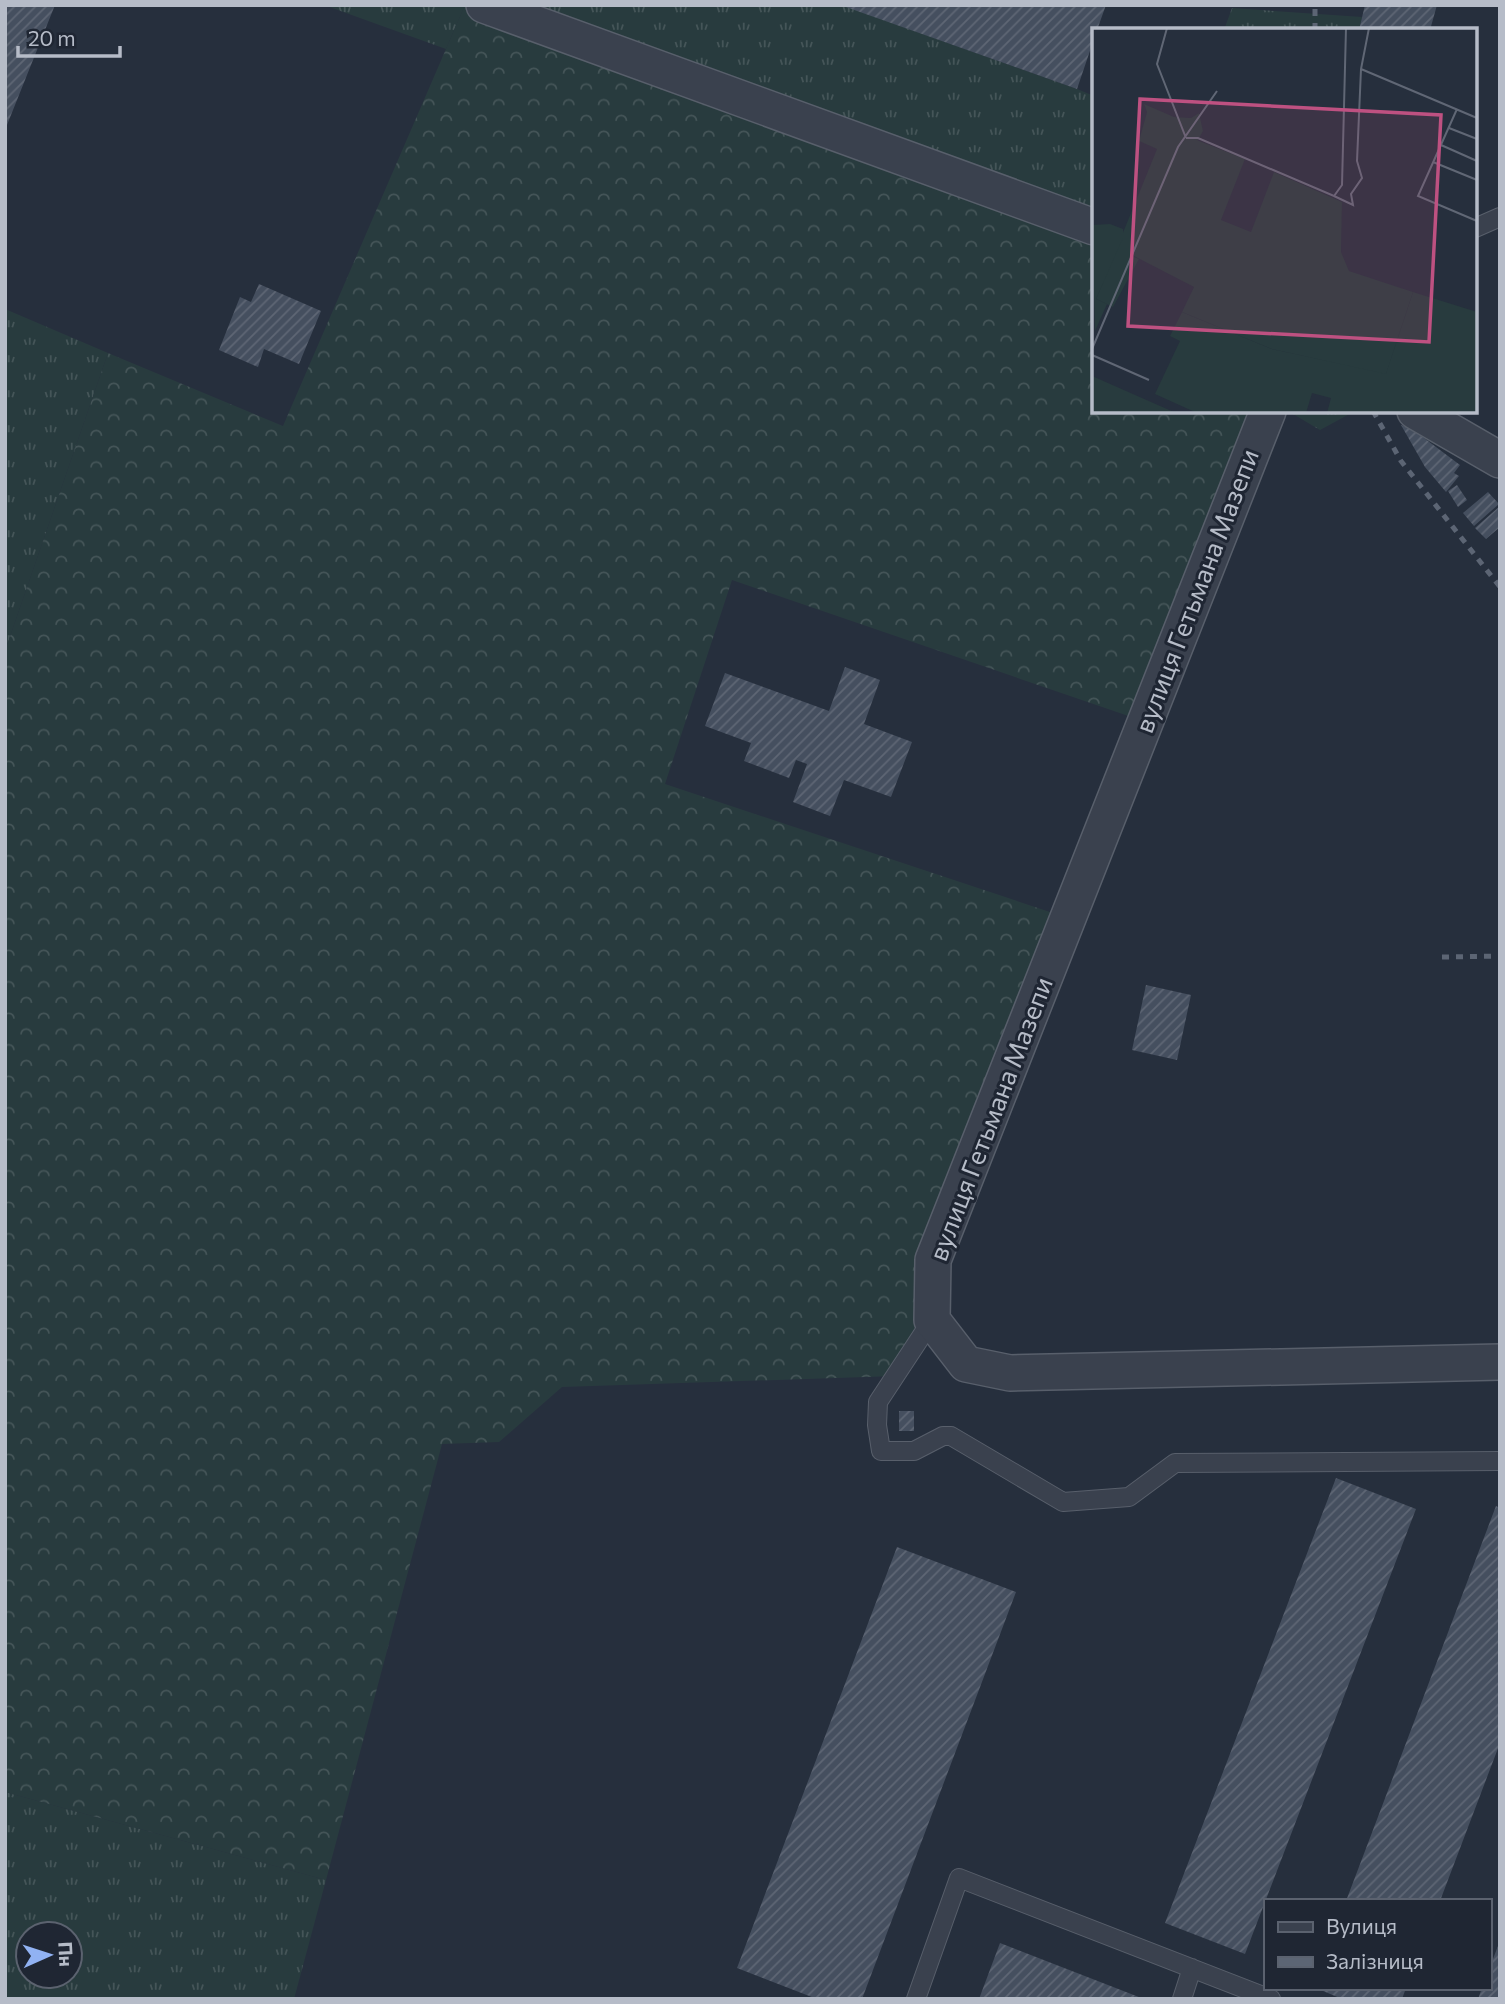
<svg xmlns="http://www.w3.org/2000/svg" width="1505" height="2004" font-family="Commissioner,sans-serif">
	<style>
		.grass { fill: url(#grass-tufts); fill-rule: evenodd }
		.forest { fill: url(#forest-crowns) }
		.building { fill: url(#building-hatch) }
		.lines { fill: none; stroke-linecap: round; stroke-linejoin: round }
		.lane-casing { stroke: #585f6b; stroke-width: 20 }
		.street-casing { stroke: #585f6b; stroke-width: 38 }
		.lane { stroke: #3a414e; stroke-width: 18 }
		.street { stroke: #3a414e; stroke-width: 35 }
		.rail { stroke: #5c6574; stroke-width: 5; stroke-dasharray: 7 7; stroke-linecap: butt }
		.labels { text-anchor: middle; stroke-width: 6; stroke-linejoin: round; paint-order: stroke }
		.street-label { font-size: 26px; fill: #b6bcc8; stroke: #1f2633 }
		.inset-road { fill: none; stroke: #606775; stroke-width: 2 }
		.view { fill: #be5181; fill-opacity: 0.15; stroke: #be5181; stroke-width: 3.5 }
		.inset-edge { fill: none; stroke: #b6bcc8; stroke-width: 3.5 }
	</style>
	<defs>
		<pattern id="grass-tufts" width="24" height="20" patternUnits="userSpaceOnUse" patternTransform="scale(1.75)"><rect width="24" height="20" fill="#283b3e"/><path d="M3 7l-1-3M5 7V3M7 7l1-3M15 17l-1-3M17 17v-4M19 17l1-3" fill="none" stroke="#455558"/></pattern>
		<pattern id="forest-crowns" width="20" height="18" patternUnits="userSpaceOnUse" patternTransform="scale(1.75)"><rect width="20" height="18" fill="#283b3e"/><path d="M2 6a3 3 0 1 1 6 0M12 15a3 3 0 1 1 6 0" fill="none" stroke="#455558"/></pattern>
		<pattern id="building-hatch" width="6" height="6" patternUnits="userSpaceOnUse" patternTransform="scale(1.75)"><rect width="6" height="6" fill="#454f5f"/><path d="M-1 1l2-2M0 6l6-6M5 7l2-2" fill="none" stroke="#5e6674"/></pattern>
	</defs>
	<rect width="100%" height="100%" fill="#262f3d"/>
	<path class="grass" d="M 324,5 L 465,5 L 446,49 Z
		M 484,5 L 842,5 L 1077,89 L 1094,96 L 1094,227 Z
		M 1232,8 L 1362,17 L 1359,30 L 1224,30 Z
		M 5,309 L 108,353 L 5,651 Z
		M 1288,411 L 1355,411 L 1320,430 Z
		M 5,1792 L 326,1880 L 294,1999 L 5,1999 ZM 28,1934 L 70,1934 L 70,1976 L 28,1976 Z"/>
	<path class="forest" d="M 465,5 L 484,5 L 1094,227 L 1094,411 L 1268,411 L 1146,722 L 732,580 L 665,784 L 1068,918 L 933,1260 L 932,1320 L 895,1376 L 562,1387 L 499,1442 L 442,1444 L 326,1880 L 5,1792 L 5,651 L 108,353 L 283,426 Z"/>
	<path class="building" d="M 5,5 L 55,5 L 5,130 Z
		M 1106,5 L 1097,30 L 1094,30 L 1094,39 L 1077,89 L 843,6 Z
		M 1365,5 L 1437,5 L 1430,30 L 1359,30 Z
		M 259,284 L 321,311 L 299,364 L 264,349 L 258,367 L 219,350 L 240,297 L 251,302 Z
		M 1401,425 L 1412,429 L 1460,465 L 1454,473 L 1459,476 L 1446,492 L 1425,467 Z
		M 1457,485 L 1467,500 L 1458,507 L 1448,491 Z
		M 1488,492 L 1499,504 L 1474,526 L 1463,513 Z
		M 1500,506 L 1500,527 L 1486,539 L 1475,528 Z
		M 845,667 L 880,680 L 864,724 L 912,742 L 891,797 L 844,780 L 830,816 L 793,802 L 807,764 L 796,760 L 789,778 L 744,761 L 751,743 L 705,726 L 725,673 L 829,711 Z
		M 1146,985 L 1191,995 L 1177,1060 L 1132,1050 Z
		M 899,1411 L 914,1411 L 914,1431 L 899,1431 Z
		M 1336,1478 L 1416,1509 L 1245,1954 L 1165,1923 Z
		M 1496,1506 L 1500,1508 L 1500,1743 L 1440,1901 L 1346,1901 Z
		M 897,1547 L 1016,1592 L 862,1999 L 817,1999 L 737,1968 Z
		M 1500,1941 L 1500,1999 L 1478,1999 L 1482,1988 L 1489,1988 L 1489,1969 Z
		M 1000,1943 L 1144,1999 L 979,1999 Z
		M 1316,1988 L 1406,1988 L 1402,1999 L 1342,1999 Z"/>
	<g class="lines">
		<defs>
			<path id="lane" d="M 1475,228 L 1500,217
				M 932,1320 L 878,1402 L 877,1425 L 881,1451 L 914,1451 L 943,1436 L 951,1436 L 1063,1502 L 1129,1497 L 1175,1463 L 1500,1461
				M 916,1999 L 959,1878 L 1271,1999
				M 1182,1999 L 1192,1968"/>
			<path id="street" d="M 484,5 L 1094,227
				M 1268,411 L 933,1260 L 932,1320 L 966,1364 L 1010,1373 L 1500,1362
				M 1415,411 L 1500,460"/>
		</defs>
		<use href="#lane" class="lane-casing"/>
		<use href="#street" class="street-casing"/>
		<use href="#lane" class="lane"/>
		<use href="#street" class="street"/>
		<path class="rail" d="M 1315,30 L 1315,5
			M 1373,411 L 1401,461 L 1500,587
			M 1442,957 L 1500,956"/>
	</g>
	<g class="labels">
		<g class="street-label">
			<text transform="translate(1197 591) rotate(-69)" y="9">вулиця Гетьмана Мазепи</text>
			<text transform="translate(991 1119) rotate(-69)" y="9">вулиця Гетьмана Мазепи</text>
		</g>
	</g>
	<g transform="translate(1092 28)">
		<rect width="385" height="385" fill="#262f3d"/>
		<path d="M 52,76 L 82,89 L 99,90 L 107,85 L 111,103 L 40,228 L 47,231 L 21,279 L 4,271 L 65,121 L 47,113 L 55,84 ZM 321,264 L 385,284 L 385,385 L 235,385 L 239,370 L 220,365 L 214,385 L 105,385 L 63,366 L 88,313 L 78,308 L 90,284 L 180,321 L 294,345 Z" fill="#283b3e"/>
		<path d="M 97,109 L 153,131 L 129,192 L 159,204 L 182,144 L 250,174 L 249,224 L 257,243 L 321,264 L 294,346 L 180,321 L 90,284 L 102,259 L 40,227 L 86,119 ZM 18,196 L 31,201 L 31,210 L 4,271 L 15,276 L 3,303 L 0,197 ZM 0,348 L 84,385 L 0,385 Z" fill="#283b3e"/>
		<path class="inset-road" d="M 75,0 L 65,36 L 94,110M 269,41 L 385,90M 365,81 L 326,168 L 385,193M 357,100 L 385,111M 94,110 L 106,110 L 242,168 L 250,157 L 254,0M 349,117 L 385,133M 341,134 L 385,152M 242,168 L 261,177 L 259,166 L 270,150 L 265,133 L 269,41 L 277,0M 0,321 L 86,119 L 125,63M 0,327 L 57,352"/>
		<path class="view" d="M 48,71 L 349,87 L 337,314 L 36,298 Z"/>
		<rect width="385" height="385" class="inset-edge"/>
	</g>
	<rect width="1505" height="2004" fill="none" stroke="#b6bcc8" stroke-width="14"/>
	<rect x="1264" y="1899" width="228" height="91" fill="#1f2633" stroke="#5b626f" stroke-width="2"/>
	<rect x="1278" y="1922" width="35" height="10" fill="#3a414e" stroke="#5b626f" stroke-width="2"/>
	<text x="1326" y="1934" font-size="21" fill="#b6bcc8">Вулиця</text>
	<rect x="1278" y="1957" width="35" height="10" fill="#5c6574" stroke="#5b626f" stroke-width="2"/>
	<text x="1326" y="1969" font-size="21" fill="#b6bcc8">Залізниця</text>
	<g transform="translate(49 1955) rotate(87)"><circle r="33" fill="#1f2633" stroke="#5b626f" stroke-width="2"/>
	<path d="M0-5L12 26L0 18L-12 26Z" fill="#91b2f3"/>
	<text y="-10" font-size="19" font-weight="bold" text-anchor="middle" fill="#b6bcc8">Пн</text>
	</g>
	<path d="M18 46v10h102v-10" fill="none" stroke="#b6bcc8" stroke-width="3.5"/>
	<text x="28" y="46" font-size="21" fill="#b6bcc8" stroke="#1f2633" stroke-width="5" paint-order="stroke">20 m</text>
</svg>
